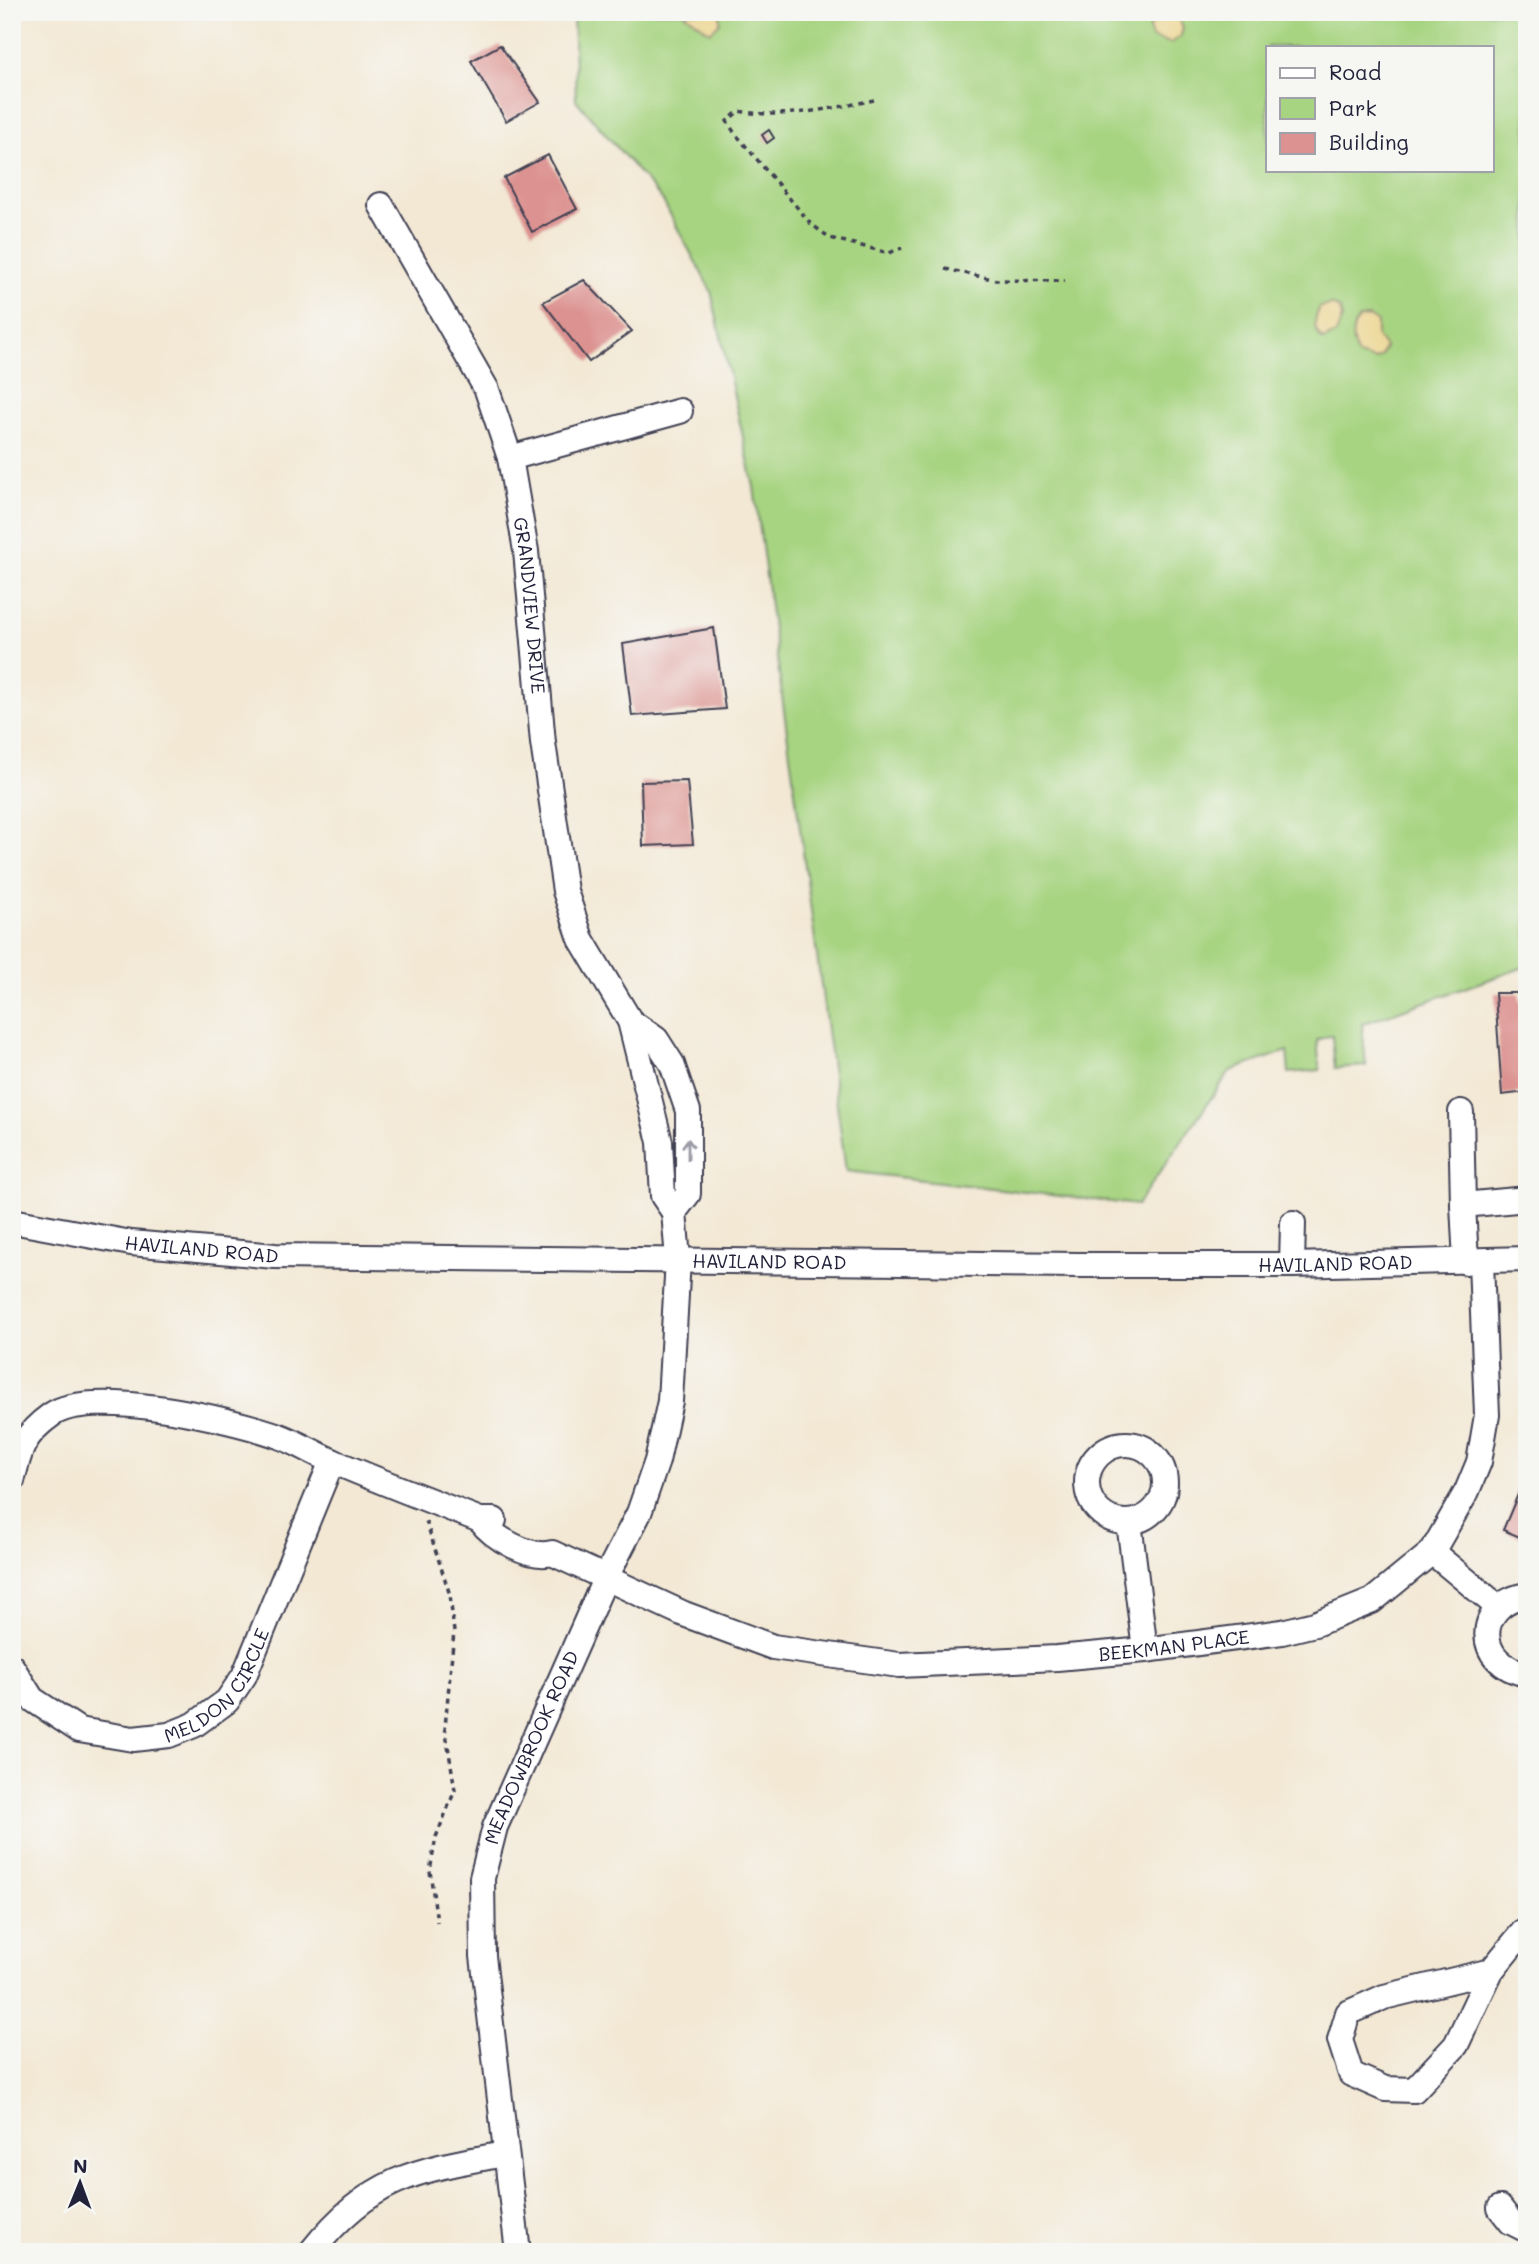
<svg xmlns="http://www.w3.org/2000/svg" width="1539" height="2264" font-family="Mali,sans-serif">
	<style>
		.green { fill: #a7d481; stroke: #647b5e; stroke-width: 2; fill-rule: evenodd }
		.sand { fill: #eeda9e; stroke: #887e6c; stroke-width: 2 }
		.building { fill: #dc9290 }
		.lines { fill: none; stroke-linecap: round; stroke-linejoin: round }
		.minor-casing { stroke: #414052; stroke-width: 28 }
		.path { stroke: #414052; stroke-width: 3.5; stroke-dasharray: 5 5; stroke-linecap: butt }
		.minor { stroke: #fff; stroke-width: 24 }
		.oneway { stroke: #9c9ca7 }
		.labels { text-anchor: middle; stroke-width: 6; stroke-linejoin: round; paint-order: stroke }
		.street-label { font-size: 19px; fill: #22223b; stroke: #f6f6f2 }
	</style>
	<rect width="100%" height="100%" fill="#f6f6f2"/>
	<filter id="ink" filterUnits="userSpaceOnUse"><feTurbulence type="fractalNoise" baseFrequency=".0143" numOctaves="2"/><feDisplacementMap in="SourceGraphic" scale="14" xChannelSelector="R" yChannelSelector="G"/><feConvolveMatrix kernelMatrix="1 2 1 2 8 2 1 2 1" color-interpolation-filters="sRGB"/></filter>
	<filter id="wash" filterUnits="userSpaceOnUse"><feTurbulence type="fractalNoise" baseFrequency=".00686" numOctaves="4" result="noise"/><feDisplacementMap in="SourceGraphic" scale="28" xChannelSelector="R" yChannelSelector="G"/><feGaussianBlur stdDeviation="1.57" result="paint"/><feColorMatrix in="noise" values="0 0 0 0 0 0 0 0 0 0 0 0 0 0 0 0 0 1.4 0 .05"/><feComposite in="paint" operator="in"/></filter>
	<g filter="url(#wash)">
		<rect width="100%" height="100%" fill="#f3e8d4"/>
		<path class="green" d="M 573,12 L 1527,12 L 1527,966 L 1362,1024 L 1366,1066 L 1335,1068 L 1332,1035 L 1317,1040 L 1320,1070 L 1289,1073 L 1287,1051 L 1230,1071 L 1137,1205 L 846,1171 L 754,487 L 711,291 L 662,199 L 576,100 ZM 1268,47 L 1492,47 L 1492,170 L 1268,170 Z"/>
		<path class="sand" d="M 683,12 L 720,12 L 720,23 L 710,32 Z
			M 1149,12 L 1175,12 L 1183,27 L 1181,36 L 1171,43 L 1152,38 L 1149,28 L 1154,20 Z
			M 1332,305 L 1340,309 L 1342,317 L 1336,334 L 1323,340 C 1312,330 1314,319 1320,307 Z
			M 1369,317 L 1377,322 L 1377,337 L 1385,347 L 1381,356 L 1374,360 L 1358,355 C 1351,344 1350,329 1359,318 Z"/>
		<g id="blocks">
			<path class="building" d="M 500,45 L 540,102 L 506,121 L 471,61 Z
				M 769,130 L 774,138 L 767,143 L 762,135 Z
				M 548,155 L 577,209 L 532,232 L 504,178 Z
				M 584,280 L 632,331 L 589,362 L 543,302 Z
				M 714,628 L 725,709 L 632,716 L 623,644 Z
				M 687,781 L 693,844 L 643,846 L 641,782 Z
				M 1495,993 L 1519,993 L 1527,1037 L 1527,1092 L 1502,1095 Z
				M 1527,1473 L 1527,1540 L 1503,1530 Z"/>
		</g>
	</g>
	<g filter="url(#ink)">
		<use href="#blocks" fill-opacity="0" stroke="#414052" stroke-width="2"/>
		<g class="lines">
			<defs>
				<g id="minor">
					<path id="s1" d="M 381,205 L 487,390 L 510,458 L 526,551 L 543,743 L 565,891 L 581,939 L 630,1021 L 660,1142 L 663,1196 L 674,1212"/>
					<path d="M 510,458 L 680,411"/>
					<path d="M 630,1021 L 656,1039 L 672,1064 L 688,1111 L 688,1194 L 674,1212"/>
					<path d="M 1461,1112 L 1463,1205"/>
					<path id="s2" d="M 12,1221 L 131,1243 L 275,1256 L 1079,1265 L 1292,1265 L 1527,1259"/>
					<path d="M 1466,1262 L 1463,1205 L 1527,1199"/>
					<path d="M 1292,1265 L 1293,1223"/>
					<circle cx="1126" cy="1483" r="39"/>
					<path d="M 12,1481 C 20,1449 23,1435 51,1415 C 90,1386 235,1420 279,1436 C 298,1443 314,1453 332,1461 C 381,1482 431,1501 480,1520 L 494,1520"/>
					<path id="s3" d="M 480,1520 C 493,1538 530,1559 552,1553 L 684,1614 L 773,1647 L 899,1665 L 1057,1658 L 1145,1650 L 1282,1632 L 1315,1624 L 1372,1601 L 1432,1552 L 1467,1491 L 1479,1462 L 1487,1415 L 1481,1262"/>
					<path d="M 1129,1522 L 1145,1650"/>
					<path d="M 1432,1552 L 1498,1607"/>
					<path d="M 1527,1595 C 1474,1603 1474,1665 1527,1674"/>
					<path id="s4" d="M 12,1667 L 32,1699 L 79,1730 L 133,1739 L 169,1735 L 194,1725 L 227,1701 L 244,1676 L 332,1461"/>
					<path d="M 1491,1971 L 1384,1997 L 1348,2013 L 1340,2040 L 1351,2074 L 1385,2089 L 1414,2090 L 1456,2045 L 1491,1971 L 1522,1933 L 1527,1933"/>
					<path d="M 1500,2208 L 1511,2222 L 1527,2230"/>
					<path d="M 311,2252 C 371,2177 416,2170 505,2154"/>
					<path id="s5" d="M 518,2252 L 483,1956 L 482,1878 L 495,1827 L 606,1577 L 639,1513 L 657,1461 L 670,1401 L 678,1259 L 674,1212"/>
				</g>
			</defs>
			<use href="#minor" class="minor-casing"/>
			<path class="path" d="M 874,100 C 830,109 783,119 739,111 L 727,121 L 734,132 L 811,224 L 830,238 L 889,253 L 902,248
				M 945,269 L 997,280 L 1065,281
				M 426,1521 L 450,1595 L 454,1632 L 445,1727 L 455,1790 L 436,1837 L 430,1871 L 437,1922"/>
			<use href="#minor" class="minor"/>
		</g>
		<defs><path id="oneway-shaft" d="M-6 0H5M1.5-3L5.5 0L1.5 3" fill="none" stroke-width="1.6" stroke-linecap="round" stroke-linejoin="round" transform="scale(1.75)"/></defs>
		<use class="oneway" href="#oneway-shaft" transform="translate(688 1149) rotate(-90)"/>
	</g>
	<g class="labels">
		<g class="street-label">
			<text dy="7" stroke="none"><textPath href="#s1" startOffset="434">GRANDVIEW DRIVE</textPath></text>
			<text dy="7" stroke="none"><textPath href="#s2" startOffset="192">HAVILAND ROAD</textPath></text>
			<text dy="7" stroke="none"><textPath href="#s2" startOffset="760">HAVILAND ROAD</textPath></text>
			<text dy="7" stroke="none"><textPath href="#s2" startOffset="1326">HAVILAND ROAD</textPath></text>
			<text dy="7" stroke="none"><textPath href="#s3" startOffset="726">BEEKMAN PLACE</textPath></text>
			<text dy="7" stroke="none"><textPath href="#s4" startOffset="257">MELDON CIRCLE</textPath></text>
			<text dy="7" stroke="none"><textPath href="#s5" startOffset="516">MEADOWBROOK ROAD</textPath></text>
		</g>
	</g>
	<rect width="1539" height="2264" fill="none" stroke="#f6f6f2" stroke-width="42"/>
	<rect x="1266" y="46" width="228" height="126" fill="#f6f6f2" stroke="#a1a1a9" stroke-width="2"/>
	<rect x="1280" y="68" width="35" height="10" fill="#ffffff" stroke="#a1a1a9" stroke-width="2"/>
	<text x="1329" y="80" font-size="21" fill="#22223b">Road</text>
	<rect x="1280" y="98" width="35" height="21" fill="#a7d481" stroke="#a1a1a9" stroke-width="2"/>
	<text x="1329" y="116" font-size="21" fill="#22223b">Park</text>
	<rect x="1280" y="133" width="35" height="21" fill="#dc9290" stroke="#a1a1a9" stroke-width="2"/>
	<text x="1329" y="150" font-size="21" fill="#22223b">Building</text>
	<g transform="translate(80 2183) rotate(1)" stroke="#f6f6f2" stroke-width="5" paint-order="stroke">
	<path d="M0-5L12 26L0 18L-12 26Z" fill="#22223b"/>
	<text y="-10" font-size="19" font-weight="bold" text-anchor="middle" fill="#22223b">N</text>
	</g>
</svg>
